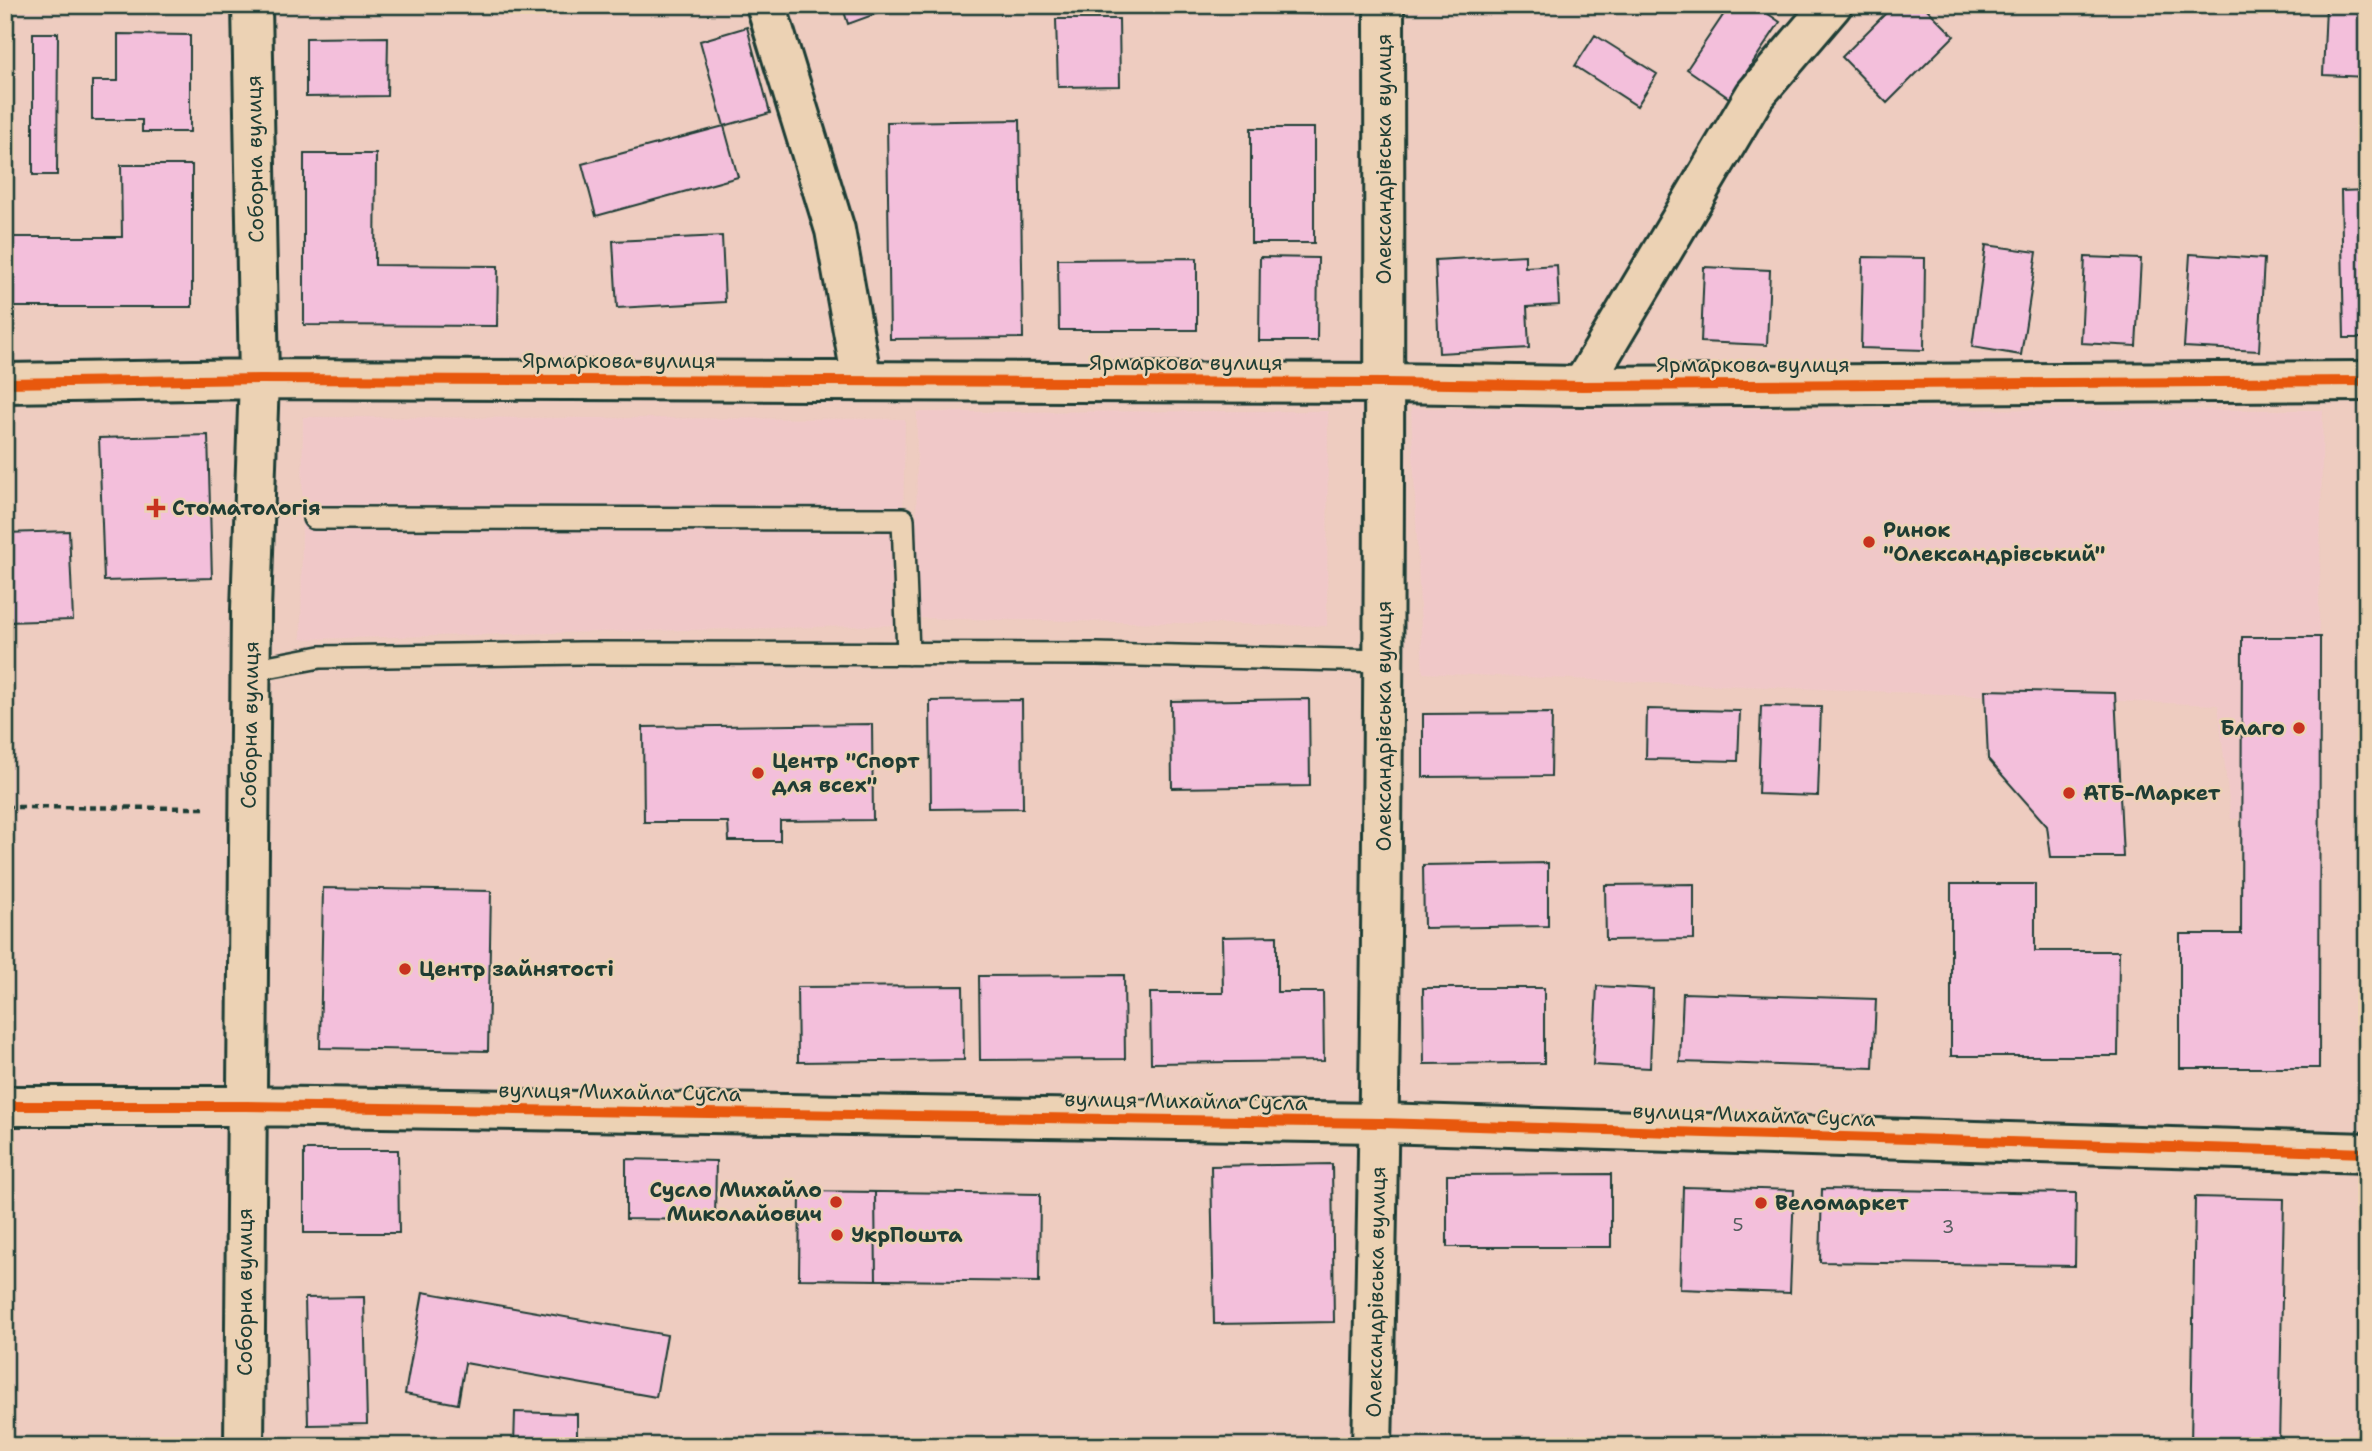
<svg xmlns="http://www.w3.org/2000/svg" width="2372" height="1451" font-family="'Shantell Sans',sans-serif">
	<style>
		.built { fill: #f0c8c8 }
		.building { fill: #f3bfdb; stroke: #1f3d34; stroke-width: 2 }
		.lines { fill: none; stroke-linecap: round; stroke-linejoin: round }
		.service-casing { stroke: #1f3d34; stroke-width: 26 }
		.minor-casing { stroke: #1f3d34; stroke-width: 44 }
		.secondary-casing { stroke: #1f3d34; stroke-width: 44 }
		.path { stroke: #1f3d34; stroke-width: 4.5; stroke-dasharray: 7 5; stroke-linecap: butt }
		.service { stroke: #ecd2b4; stroke-width: 21 }
		.minor { stroke: #ecd2b4; stroke-width: 38 }
		.secondary { stroke: #ecd2b4; stroke-width: 38 }
		.cycleway-casing { stroke: #ecd2b4; stroke-width: 15 }
		.cycleway { stroke: #e8590c; stroke-width: 10 }
		.poi-dot { fill: #c8321e; stroke: #ecd2b4; stroke-width: 2.5 }
		.labels { text-anchor: middle; stroke-width: 5; stroke-linejoin: round; paint-order: stroke }
		.number-label { font-size: 18px; fill: #545e5e }
		.street-label { font-size: 21px; fill: #1f3d34; stroke: #ecd2b4 }
		.poi-label { font-size: 21px; font-weight: bold; fill: #1f3d34; stroke: #ecd2b4; text-anchor: start }
	</style>
	<rect width="100%" height="100%" fill="#eeccc0"/>
	<filter id="ink" filterUnits="userSpaceOnUse"><feTurbulence type="fractalNoise" baseFrequency=".0143" numOctaves="2"/><feDisplacementMap in="SourceGraphic" scale="14" xChannelSelector="R" yChannelSelector="G"/><feConvolveMatrix kernelMatrix="1 2 1 2 8 2 1 2 1" color-interpolation-filters="sRGB"/></filter>
	<g filter="url(#ink)">
		<path class="built" d="M 1411,408 L 2323,410 L 2315,816 L 2231,819 L 2218,705 L 1423,673 Z
			M 1328,411 L 1327,626 L 916,618 L 917,412 Z
			M 303,417 L 905,419 L 901,625 L 301,639 Z"/>
		<path class="building" d="M 842,5 L 891,5 L 892,8 L 848,24 Z
			M 1198,5 L 1311,5 L 1311,14 L 1198,10 Z
			M 1730,5 L 1755,5 L 1780,22 L 1729,98 L 1687,69 Z
			M 1894,5 L 1923,5 L 1954,36 L 1887,103 L 1842,57 Z
			M 2326,7 L 2367,9 L 2367,77 L 2323,75 Z
			M 1056,19 L 1119,19 L 1120,86 L 1058,87 Z
			M 747,27 L 770,113 L 724,126 L 700,41 Z
			M 33,33 L 58,33 L 57,175 L 33,175 Z
			M 5,34 L 11,34 L 11,182 L 5,182 Z
			M 118,34 L 190,35 L 190,132 L 142,132 L 142,120 L 92,120 L 92,81 L 118,81 Z
			M 1595,35 L 1657,74 L 1637,106 L 1575,66 Z
			M 388,37 L 387,96 L 306,97 L 306,38 Z
			M 1020,120 L 1023,338 L 890,339 L 887,122 Z
			M 724,126 L 738,177 L 596,216 L 582,164 Z
			M 1251,128 L 1314,128 L 1314,243 L 1251,243 Z
			M 304,154 L 376,154 L 375,265 L 498,266 L 497,326 L 304,325 Z
			M 121,165 L 192,165 L 192,307 L 5,307 L 5,237 L 122,237 Z
			M 2367,190 L 2367,338 L 2344,338 L 2341,191 Z
			M 722,236 L 725,302 L 617,308 L 613,241 Z
			M 1986,245 L 2037,252 L 2021,355 L 1972,347 Z
			M 2190,254 L 2264,259 L 2259,351 L 2184,347 Z
			M 1525,255 L 1525,267 L 1557,265 L 1559,305 L 1527,307 L 1529,348 L 1439,353 L 1435,260 Z
			M 1260,257 L 1318,258 L 1317,341 L 1259,341 Z
			M 1863,257 L 1925,258 L 1924,350 L 1861,348 Z
			M 2085,257 L 2141,259 L 2136,346 L 2081,343 Z
			M 1197,258 L 1197,330 L 1059,330 L 1058,259 Z
			M 1704,267 L 1770,270 L 1767,345 L 1701,342 Z
			M 208,435 L 212,578 L 104,581 L 99,438 Z
			M 69,531 L 73,620 L 5,622 L 5,533 Z
			M 2242,637 L 2320,637 L 2319,1068 L 2180,1068 L 2180,934 L 2241,934 Z
			M 1985,690 L 2115,693 L 2123,857 L 2051,857 L 2047,826 L 1988,759 Z
			M 1309,699 L 1310,786 L 1172,788 L 1171,701 Z
			M 1022,700 L 1023,808 L 931,809 L 930,701 Z
			M 1761,706 L 1821,707 L 1818,796 L 1758,794 Z
			M 1647,709 L 1740,711 L 1738,761 L 1646,759 Z
			M 1552,713 L 1551,776 L 1423,777 L 1423,714 Z
			M 872,724 L 873,820 L 780,821 L 780,841 L 729,841 L 728,822 L 644,822 L 643,727 Z
			M 1548,863 L 1548,926 L 1424,928 L 1423,865 Z
			M 1694,884 L 1694,939 L 1606,940 L 1605,885 Z
			M 1951,884 L 2035,884 L 2035,951 L 2119,951 L 2118,1056 L 1951,1056 Z
			M 323,888 L 491,891 L 488,1051 L 320,1048 Z
			M 1277,936 L 1277,992 L 1323,992 L 1324,1061 L 1151,1063 L 1150,993 L 1223,993 L 1222,937 Z
			M 1124,975 L 1125,1059 L 980,1060 L 979,976 Z
			M 963,986 L 964,1060 L 798,1062 L 797,987 Z
			M 1597,986 L 1653,989 L 1650,1068 L 1593,1065 Z
			M 1423,988 L 1544,988 L 1544,1063 L 1424,1064 Z
			M 1683,993 L 1876,999 L 1873,1068 L 1680,1062 Z
			M 304,1150 L 398,1150 L 399,1233 L 304,1233 Z
			M 626,1159 L 716,1161 L 715,1220 L 626,1219 Z
			M 1332,1164 L 1334,1322 L 1214,1324 L 1211,1166 Z
			M 1611,1174 L 1611,1247 L 1447,1247 L 1447,1175 Z
			M 1683,1187 L 1794,1190 L 1790,1293 L 1680,1289 Z
			M 1822,1189 L 2076,1193 L 2075,1266 L 1820,1262 Z
			M 800,1191 L 1040,1194 L 1039,1282 L 799,1279 Z
			M 800,1191 L 875,1192 L 876,1280 L 799,1279 Z
			M 2195,1197 L 2284,1199 L 2279,1446 L 2191,1446 Z
			M 423,1292 L 667,1335 L 656,1397 L 465,1363 L 458,1404 L 405,1394 Z
			M 364,1297 L 367,1424 L 308,1425 L 305,1298 Z
			M 515,1412 L 577,1414 L 577,1446 L 514,1446 Z"/>
		<g class="lines">
			<defs>
				<path id="service" d="M 314,518 L 903,519 L 908,654
					M 251,670 L 320,657 L 581,653 L 1097,654 L 1385,661"/>
				<path id="minor" d="M 766,5 L 835,230 L 862,381
					M 5,383 L 259,379 L 1385,383 L 1582,386 L 2367,381
					M 1582,386 L 1755,95 L 1832,5
					M 5,1106 L 246,1106 L 1380,1123 L 2367,1153
					M 244,1446 L 251,610 L 259,379 L 252,5"/>
				<path id="secondary" d="M 1372,1446 C 1384,966 1385,486 1384,5"/>
			</defs>
			<use href="#service" class="service-casing"/>
			<use href="#minor" class="minor-casing"/>
			<use href="#secondary" class="secondary-casing"/>
			<path class="path" d="M 5,807 L 209,808"/>
			<use href="#service" class="service"/>
			<use href="#minor" class="minor"/>
			<use href="#secondary" class="secondary"/>
			<defs>
				<path id="cycleway" d="M 5,383 L 259,379 L 1385,383 L 1582,386 L 2367,381
					M 5,1106 L 246,1106 L 1380,1123 L 2367,1153"/>
			</defs>
			<use href="#cycleway" class="cycleway-casing"/>
			<use href="#cycleway" class="cycleway"/>
		</g>
	</g>
	<g class="poi-dot">
		<path d="M152.5 497.5h7v7h7v7h-7v7h-7v-7h-7v-7h7z"/>
		<circle cx="1869" cy="542" r="7"/>
		<circle cx="2299" cy="728" r="7"/>
		<circle cx="758" cy="773" r="7"/>
		<circle cx="2069" cy="793" r="7"/>
		<circle cx="405" cy="969" r="7"/>
		<circle cx="836" cy="1202" r="7"/>
		<circle cx="1761" cy="1203" r="7"/>
		<circle cx="837" cy="1235" r="7"/>
	</g>
	<g class="labels">
		<g class="number-label">
			<text x="1738" y="1231">5</text>
			<text x="1948" y="1233">3</text>
		</g>
		<g class="street-label">
			<text transform="translate(255 159) rotate(-91)" y="7">Соборна вулиця</text>
			<text transform="translate(1384 159) rotate(-90)" y="7">Олександрівська вулиця</text>
			<text x="619" y="368">Ярмаркова вулиця</text>
			<text x="1186" y="370">Ярмаркова вулиця</text>
			<text x="1753" y="372">Ярмаркова вулиця</text>
			<text transform="translate(250 725) rotate(-89)" y="7">Соборна вулиця</text>
			<text transform="translate(1384 726) rotate(-90)" y="7">Олександрівська вулиця</text>
			<text transform="translate(620 1092) rotate(1)" y="7">вулиця Михайла Сусла</text>
			<text transform="translate(1186 1101) rotate(1)" y="7">вулиця Михайла Сусла</text>
			<text transform="translate(1754 1115) rotate(2)" y="7">вулиця Михайла Сусла</text>
			<text transform="translate(245 1292) rotate(-90)" y="7">Соборна вулиця</text>
			<text transform="translate(1376 1292) rotate(-89)" y="7">Олександрівська вулиця</text>
		</g>
		<g class="poi-label">
			<text x="172" y="515">Стоматологія</text>
			<text x="1883" y="537">Ринок<tspan x="1883" dy="24">"Олександрівський"</tspan></text>
			<text x="2285" y="735" text-anchor="end">Благо</text>
			<text x="772" y="768">Центр "Спорт<tspan x="772" dy="24">для всех"</tspan></text>
			<text x="2083" y="800">АТБ-Маркет</text>
			<text x="419" y="976">Центр зайнятості</text>
			<text x="822" y="1197" text-anchor="end">Сусло Михайло<tspan x="822" dy="24">Миколайович</tspan></text>
			<text x="1775" y="1210">Веломаркет</text>
			<text x="851" y="1242">УкрПошта</text>
		</g>
	</g>
	<rect width="2372" height="1451" fill="none" stroke="#ecd2b4" stroke-width="28"/>
	<rect x="14" y="14" width="2344" height="1423" fill="none" stroke="#1f3d34" stroke-width="2.5" filter="url(#ink)"/>
</svg>
